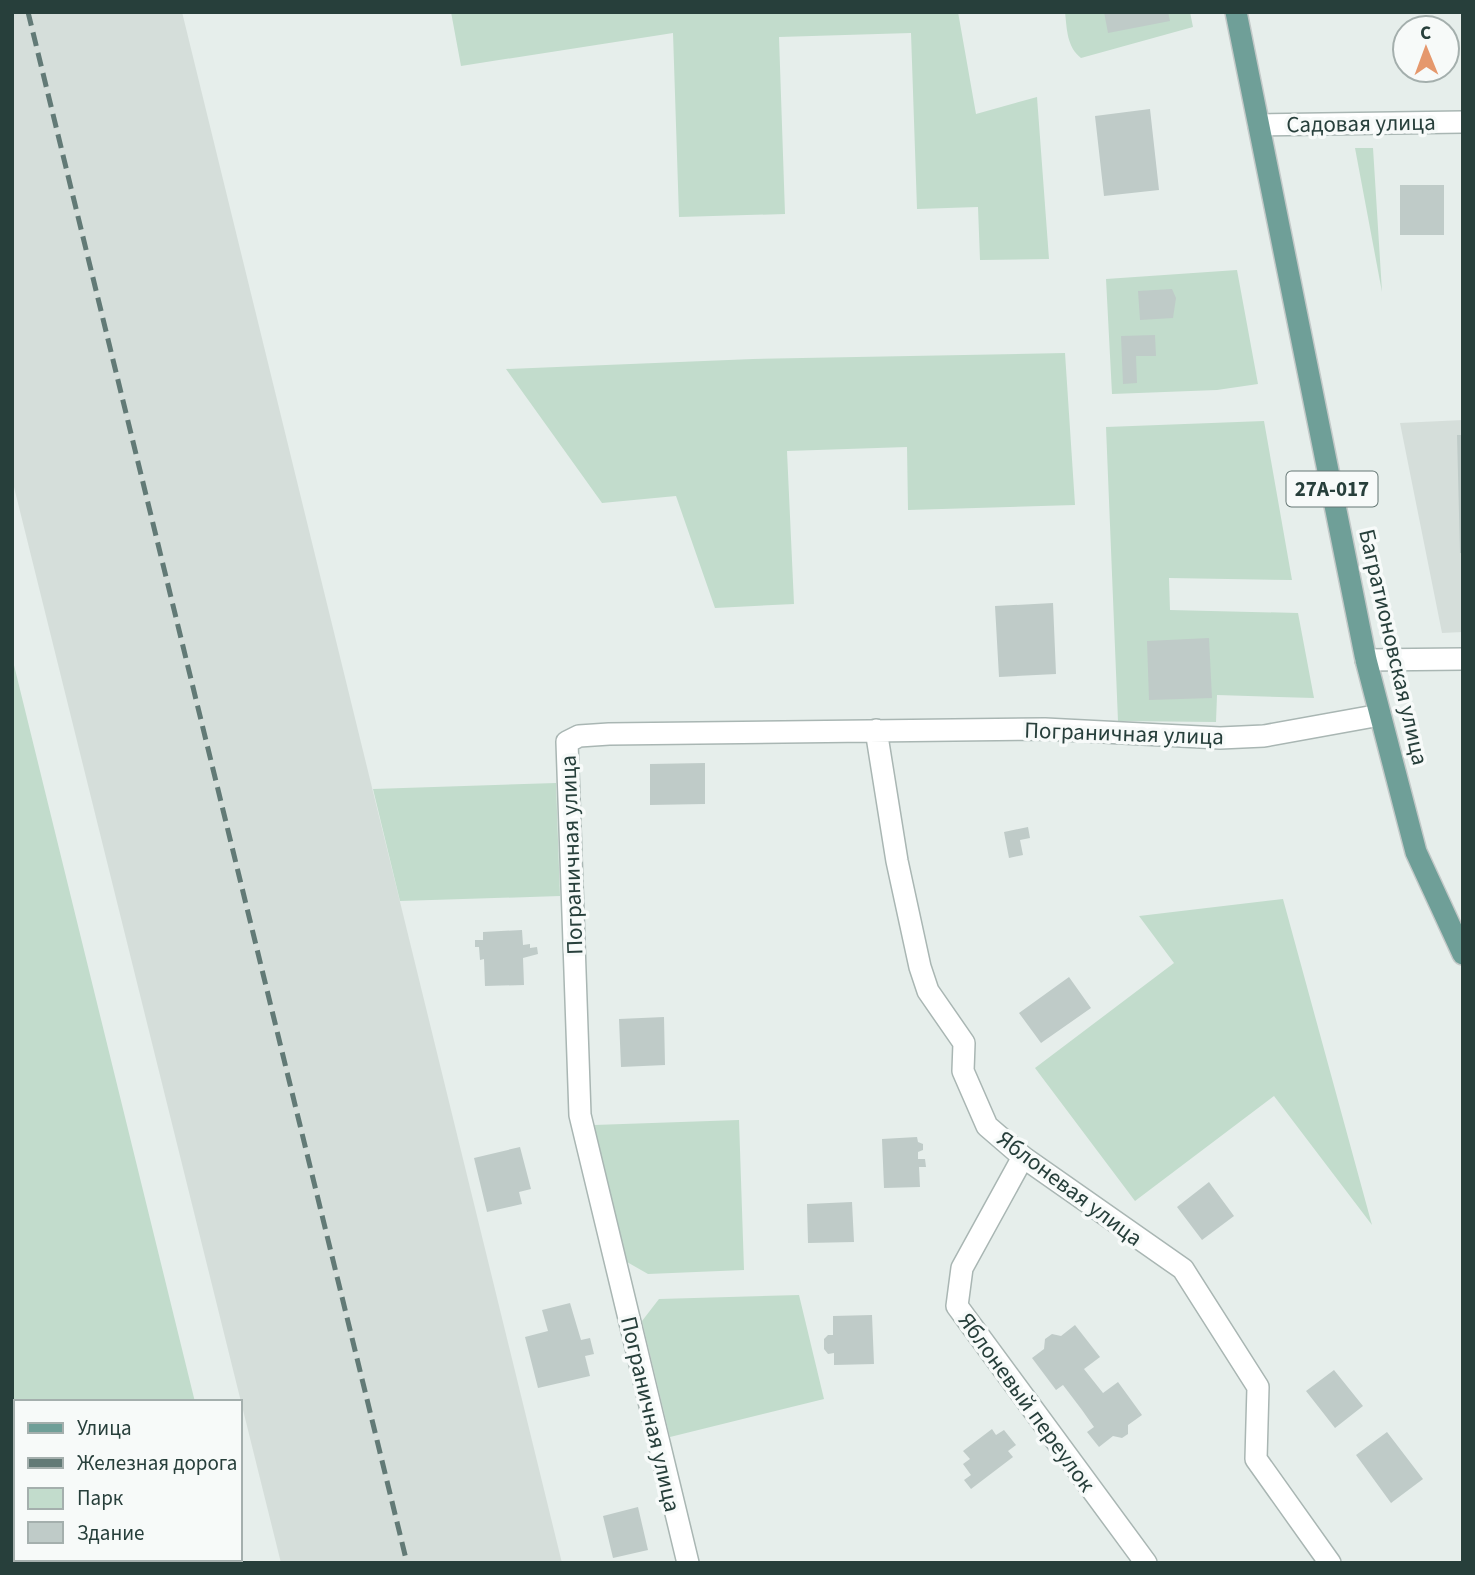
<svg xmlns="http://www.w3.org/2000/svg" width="1475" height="1575" font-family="'Source Sans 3',sans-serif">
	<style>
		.built { fill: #d5deda }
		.green { fill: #c2dccc }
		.building { fill: #bfcbc8 }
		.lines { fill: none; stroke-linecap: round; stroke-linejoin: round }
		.street-casing { stroke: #a9b6b3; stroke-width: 24 }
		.primary-casing { stroke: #c3c9c8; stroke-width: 24 }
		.street { stroke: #fff; stroke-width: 21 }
		.primary { stroke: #6f9f98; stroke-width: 21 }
		.rail { stroke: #627a76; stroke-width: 5; stroke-dasharray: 14 7; stroke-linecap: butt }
		.labels { text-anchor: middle; stroke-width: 7; stroke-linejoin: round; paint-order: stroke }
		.shield { fill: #f7faf9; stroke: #657774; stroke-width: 2 }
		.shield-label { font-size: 21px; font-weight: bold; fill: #273f3b }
		.street-label { font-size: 23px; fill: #273f3b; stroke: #f7faf9 }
	</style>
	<rect width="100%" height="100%" fill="#e6eeeb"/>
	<path class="built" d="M 12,12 L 182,12 L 562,1563 L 281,1563 L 12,479 Z
		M 1463,420 L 1463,632 L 1442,633 L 1400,423 Z"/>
	<path class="green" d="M 451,12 L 958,12 L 976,114 L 1037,97 L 1049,259 L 980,260 L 978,207 L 917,209 L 911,33 L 779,37 L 785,214 L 679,217 L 673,33 L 461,66 Z
		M 1065,12 L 1190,12 L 1193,27 L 1081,58 C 1067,47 1067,30 1065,12 Z
		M 1355,148 L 1373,148 L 1382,292 Z
		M 1237,270 L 1258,384 L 1217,390 L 1112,394 L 1106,279 Z
		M 1065,353 L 1075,505 L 908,510 L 907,447 L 787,451 L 794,604 L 715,608 L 676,496 L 602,503 L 506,369 L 753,359 Z
		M 1264,421 L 1292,580 L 1169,578 L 1170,610 L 1298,613 L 1314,698 L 1217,695 L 1216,722 L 1118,721 L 1106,427 Z
		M 12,657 L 195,1402 L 16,1402 L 16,1559 L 234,1559 L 235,1563 L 12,1563 Z
		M 556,783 L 560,896 L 400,901 L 373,789 Z
		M 1283,899 L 1372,1225 L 1274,1096 L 1135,1201 L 1035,1068 L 1174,963 L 1139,916 Z
		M 739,1120 L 744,1270 L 648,1274 L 627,1262 L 594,1125 Z
		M 799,1295 L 824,1399 L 670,1437 L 642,1321 L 659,1299 Z"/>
	<path class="building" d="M 1104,12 L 1168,12 L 1170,21 L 1108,33 Z
		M 1150,109 L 1159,190 L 1104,196 L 1095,116 Z
		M 1400,185 L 1444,185 L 1444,235 L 1400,235 Z
		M 1172,289 L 1176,298 L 1173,318 L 1140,320 L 1138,291 Z
		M 1155,335 L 1156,356 L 1136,356 L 1137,383 L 1123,384 L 1121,336 Z
		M 1457,435 L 1463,435 L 1463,553 L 1460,553 Z
		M 1053,603 L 1056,674 L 999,677 L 995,606 Z
		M 1209,638 L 1212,698 L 1149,700 L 1147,641 Z
		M 705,763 L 705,804 L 650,805 L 650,764 Z
		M 1028,827 L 1030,838 L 1020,840 L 1023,855 L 1009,858 L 1004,832 Z
		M 522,930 L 523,945 L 530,944 L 530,948 L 537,947 L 538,954 L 523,958 L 524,985 L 485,986 L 484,959 L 480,960 L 479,947 L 475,947 L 475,940 L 483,940 L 483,932 Z
		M 1069,977 L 1091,1008 L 1041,1043 L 1019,1013 Z
		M 664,1017 L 665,1065 L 621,1067 L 619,1019 Z
		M 917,1137 L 918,1142 L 923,1144 L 923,1150 L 918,1152 L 918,1159 L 925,1159 L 926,1167 L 919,1167 L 920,1187 L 884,1188 L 882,1139 Z
		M 520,1147 L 531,1189 L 519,1192 L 522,1204 L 487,1212 L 474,1158 Z
		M 1209,1182 L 1234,1216 L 1202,1240 L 1177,1207 Z
		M 852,1202 L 854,1242 L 808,1243 L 807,1204 Z
		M 570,1303 L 581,1340 L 590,1338 L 594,1354 L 585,1356 L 590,1376 L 538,1388 L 525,1337 L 548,1331 L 542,1310 Z
		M 872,1315 L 874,1364 L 834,1365 L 834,1353 L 828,1354 L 824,1349 L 824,1339 L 828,1335 L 833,1335 L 833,1316 Z
		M 1075,1325 L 1100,1357 L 1084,1369 L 1103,1393 L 1118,1382 L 1142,1415 L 1128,1425 L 1128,1434 L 1122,1438 L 1113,1436 L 1099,1447 L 1087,1432 L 1094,1427 L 1082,1410 L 1063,1385 L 1056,1390 L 1032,1358 L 1044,1349 L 1045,1339 L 1052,1334 L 1061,1336 Z
		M 1334,1370 L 1363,1406 L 1335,1428 L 1306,1391 Z
		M 992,1429 L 996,1435 L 1004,1430 L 1016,1445 L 1008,1451 L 1013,1457 L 971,1489 L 964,1480 L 971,1475 L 963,1464 L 970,1459 L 963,1451 Z
		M 1387,1432 L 1423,1479 L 1391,1503 L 1356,1455 Z
		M 638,1507 L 648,1550 L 613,1558 L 603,1516 Z"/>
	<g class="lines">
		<defs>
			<path id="street" d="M 1259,125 L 1463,122
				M 1366,660 L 1463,659
				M 876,730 L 897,861 L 920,967 L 928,991 L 964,1043 L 963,1071 L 987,1126 L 1023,1157 L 1183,1269 L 1258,1387 L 1256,1459 L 1330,1563
				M 1023,1157 L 962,1268 L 957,1306 L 1146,1563
				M 688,1563 L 580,1115 L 567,742 L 579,736 L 609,734 L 1045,729 L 1220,738 L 1264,736 L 1380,715"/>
			<path id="primary" d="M 1236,12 L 1366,660 L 1416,852 L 1463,954"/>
		</defs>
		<use href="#street" class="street-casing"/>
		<use href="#primary" class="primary-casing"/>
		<use href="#street" class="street"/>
		<use href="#primary" class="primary"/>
		<path class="rail" d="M 28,12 L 407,1563"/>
	</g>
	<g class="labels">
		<rect class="shield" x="1286.5" y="471.5" width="91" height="35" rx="5"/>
		<g class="shield-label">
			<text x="1332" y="496">27А-017</text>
		</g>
		<g class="street-label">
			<text transform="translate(1361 123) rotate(-1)" y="8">Садовая улица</text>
			<text transform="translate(1394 647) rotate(77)" y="8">Багратионовская улица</text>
			<text transform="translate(1124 733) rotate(2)" y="8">Пограничная улица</text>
			<text transform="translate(571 855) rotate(-92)" y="8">Пограничная улица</text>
			<text transform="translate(1070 1188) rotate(37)" y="8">Яблоневая улица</text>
			<text transform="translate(1027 1402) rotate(54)" y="8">Яблоневый переулок</text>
			<text transform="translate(651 1414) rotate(77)" y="8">Пограничная улица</text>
		</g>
	</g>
	<rect width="1475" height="1575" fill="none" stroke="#273f3b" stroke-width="28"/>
	<rect x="14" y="1400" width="228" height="161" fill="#f7faf9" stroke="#a4afad" stroke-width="2"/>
	<rect x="28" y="1423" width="35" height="10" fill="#6f9f98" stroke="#a4afad" stroke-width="2"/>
	<text x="77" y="1435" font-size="21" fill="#273f3b">Улица</text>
	<rect x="28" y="1458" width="35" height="10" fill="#627a76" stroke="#a4afad" stroke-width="2"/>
	<text x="77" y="1470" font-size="21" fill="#273f3b">Железная дорога</text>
	<rect x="28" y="1488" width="35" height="21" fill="#c2dccc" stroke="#a4afad" stroke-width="2"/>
	<text x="77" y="1505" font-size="21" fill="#273f3b">Парк</text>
	<rect x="28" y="1522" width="35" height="21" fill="#bfcbc8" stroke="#a4afad" stroke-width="2"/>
	<text x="77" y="1540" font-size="21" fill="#273f3b">Здание</text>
	<g transform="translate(1426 49) rotate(359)"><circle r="33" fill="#f7faf9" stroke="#a4afad" stroke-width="2"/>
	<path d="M0-5L12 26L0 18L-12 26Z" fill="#e5986d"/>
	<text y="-10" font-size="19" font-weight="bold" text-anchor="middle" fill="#273f3b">С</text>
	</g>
</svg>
